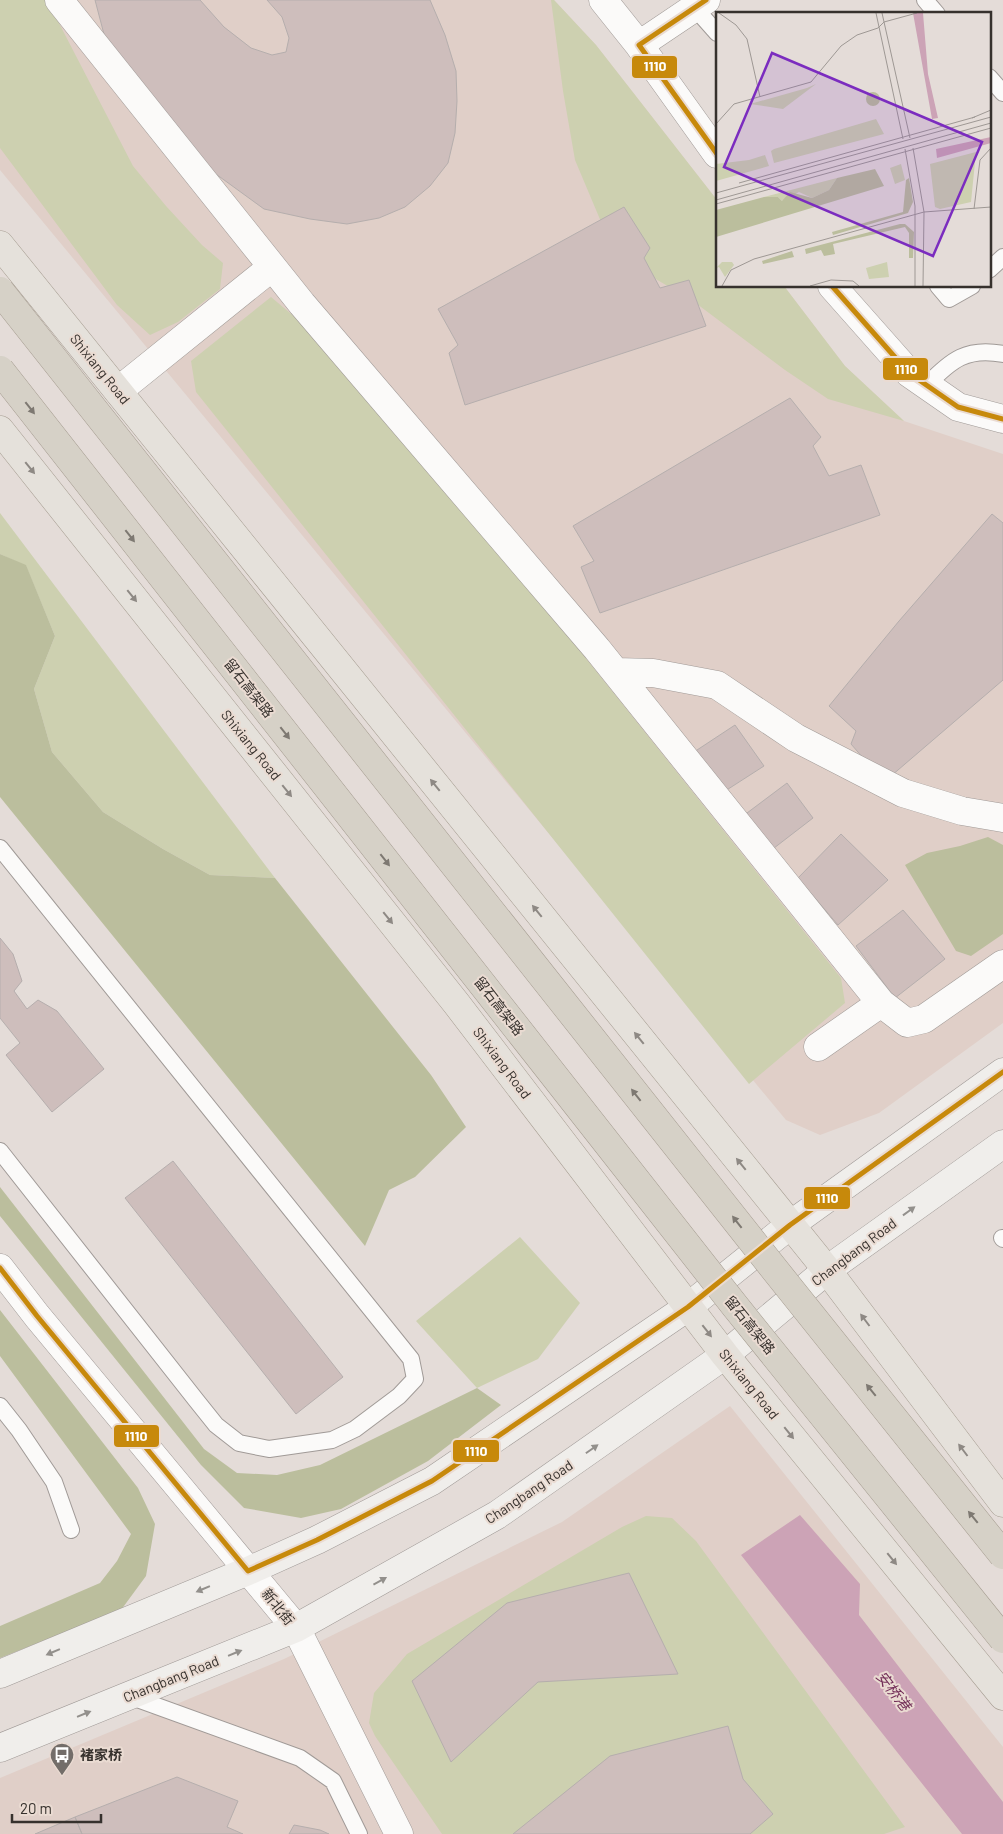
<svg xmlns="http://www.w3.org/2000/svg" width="1003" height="1834" font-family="Barlow,'Noto Sans SC',sans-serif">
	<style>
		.built { fill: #e0cfc8 }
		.green { fill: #cdd0b0 }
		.forest { fill: #bbbe9d }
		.water { fill: #cca3b6 }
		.building { fill: #cebebc; stroke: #b5aead }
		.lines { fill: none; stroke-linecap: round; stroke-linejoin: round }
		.lane-casing { stroke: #a09a97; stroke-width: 18 }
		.street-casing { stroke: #a09a97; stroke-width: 29 }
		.secondary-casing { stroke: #a09a97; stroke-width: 29 }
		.primary-casing { stroke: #a59c90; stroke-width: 29 }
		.lane { stroke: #fbfaf9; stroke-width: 16 }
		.street { stroke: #fbfaf9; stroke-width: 28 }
		.secondary { stroke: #f0eeeb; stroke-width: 28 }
		.primary { stroke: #e5e1db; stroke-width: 28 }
		.highway-bridge-casing { stroke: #a59c90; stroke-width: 29; stroke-linecap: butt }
		.highway-bridge { stroke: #d6d1c7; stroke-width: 28 }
		.bus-1-casing { stroke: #eadbd2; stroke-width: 9 }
		.bus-1 { stroke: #c7890b; stroke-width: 5 }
		.oneway { fill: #7e7972 }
		.oneway2 { fill: #8e8984 }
		.oneway3 { fill: #93908c }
		.labels { text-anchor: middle; stroke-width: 4; stroke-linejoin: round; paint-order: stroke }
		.street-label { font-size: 14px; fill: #36312d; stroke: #eadbd2 }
		.poi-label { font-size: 14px; font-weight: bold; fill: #36312d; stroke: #eadbd2; text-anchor: start }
		.water-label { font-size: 15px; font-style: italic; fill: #732f58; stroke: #eadbd2 }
		.inset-road { fill: none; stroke: #9e9894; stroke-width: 1 }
		.view { fill: #7b2cbf; fill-opacity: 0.15; stroke: #7b2cbf; stroke-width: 2.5 }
		.inset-edge { fill: none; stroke: #36312d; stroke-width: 2.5 }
		.line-badge { stroke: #eadbd2; stroke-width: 2 }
		.badge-label { font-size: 14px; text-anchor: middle; font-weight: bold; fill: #fff }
	</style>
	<rect width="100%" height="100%" fill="#e4dcd8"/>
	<path class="built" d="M 0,0 L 554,0 L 596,45 L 717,200 L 717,286 L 784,286 L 845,366 L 904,421 L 1003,454 L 1003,1023 L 879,1113 L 820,1135 L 786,1120 L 0,170 Z
		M 730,1406 L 1003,1747 L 1003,1834 L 0,1834 L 0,1778 L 284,1659 L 562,1522 Z"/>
	<path class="green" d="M 0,0 L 47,0 L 133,166 L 166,206 L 202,245 L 223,263 L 220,289 L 178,322 L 150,335 L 117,305 L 0,148 Z
		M 551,0 L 554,0 L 596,45 L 717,200 L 717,286 L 784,286 L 845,366 L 904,421 L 828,399 L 785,370 L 693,301 L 615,255 L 575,160 L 563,91 Z
		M 271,297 L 296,318 L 400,425 L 841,978 L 845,1003 L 749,1084 L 196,392 L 191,361 Z
		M 0,513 L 275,878 L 210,875 L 163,849 L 103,812 L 52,752 L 34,689 L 55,636 L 26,566 L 0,554 Z
		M 520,1237 L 580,1303 L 538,1359 L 477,1388 L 416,1321 Z
		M 646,1516 L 672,1518 L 696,1541 L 905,1827 L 884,1834 L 442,1834 L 375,1736 L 369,1723 L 374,1693 L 407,1654 L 622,1527 Z"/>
	<path class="forest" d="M 0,554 L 26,565 L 55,636 L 34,689 L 52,752 L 103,812 L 163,849 L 210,875 L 275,878 L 431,1075 L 466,1127 L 415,1177 L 389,1190 L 365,1246 L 0,797 Z
		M 988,837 L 1003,845 L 1003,934 L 971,956 L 956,951 L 905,865 L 927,853 L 960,846 Z
		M 0,1187 L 204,1449 L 237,1473 L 277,1475 L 320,1465 L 477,1388 L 501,1405 L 428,1461 L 341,1509 L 301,1518 L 244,1508 L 201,1465 L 0,1216 Z
		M 0,1310 L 138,1488 L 155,1524 L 146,1576 L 121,1610 L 0,1658 L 0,1626 L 100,1583 L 117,1561 L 131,1534 L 0,1356 Z"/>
	<path class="water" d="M 800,1515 L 860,1584 L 859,1615 L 1003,1802 L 1003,1834 L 962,1834 L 741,1555 Z"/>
	<path class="building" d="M 95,0 L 200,0 L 224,27 L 251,48 L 272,55 L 286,52 L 289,38 L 282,17 L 267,0 L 430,0 L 445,35 L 456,71 L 457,101 L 455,133 L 448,163 L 430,186 L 405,207 L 379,218 L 347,224 L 310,219 L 264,209 L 187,153 L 105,38 Z
		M 624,207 L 650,248 L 644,258 L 660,288 L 689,280 L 706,326 L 465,405 L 449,353 L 458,345 L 438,309 Z
		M 790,398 L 821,437 L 813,446 L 829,476 L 861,465 L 880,515 L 600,613 L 581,567 L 594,561 L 573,526 Z
		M 992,514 L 1003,523 L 1003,680 L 884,782 L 851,744 L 856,731 L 829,706 L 899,621 Z
		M 735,725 L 764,766 L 722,793 L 694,752 Z
		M 787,783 L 813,818 L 765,855 L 739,819 Z
		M 841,834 L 888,880 L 838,925 L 798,878 Z
		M 903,910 L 945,959 L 895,998 L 856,946 Z
		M 0,938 L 13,954 L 22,981 L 14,991 L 27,1009 L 38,1000 L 57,1011 L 104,1069 L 52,1112 L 6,1055 L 20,1043 L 0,1018 Z
		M 173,1161 L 343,1377 L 296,1414 L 125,1198 Z
		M 629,1573 L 678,1674 L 538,1682 L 451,1762 L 412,1681 L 507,1603 Z
		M 728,1726 L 743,1779 L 773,1814 L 750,1834 L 513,1834 L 610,1756 Z
		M 177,1777 L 238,1801 L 227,1827 L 243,1834 L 82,1834 L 75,1817 Z
		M 75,1817 L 82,1834 L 35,1834 Z
		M 294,1825 L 320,1830 L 329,1834 L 289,1834 Z"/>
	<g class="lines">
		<defs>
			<path id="lane" d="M 925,0 L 937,14
				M 694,7 L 717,33
				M 989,77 L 1003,93
				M 989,270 L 1003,257
				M 938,286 L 949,299 L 972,286
				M 927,385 C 951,360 967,347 1003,354
				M 0,848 L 411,1359 L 415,1379 L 399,1396 L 355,1429 L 332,1440 L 269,1449 L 239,1443 L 216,1425 L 196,1400 L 0,1151
				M 1002,1238 L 1003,1239
				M 0,1406 L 19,1430 L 54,1482 L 71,1530
				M 129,1696 L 300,1758 L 333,1781 L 359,1834"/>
			<path id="street" d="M 59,0 L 302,304 L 597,649 L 881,1003 L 907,1023 L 924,1019 L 1003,964
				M 603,0 L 639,45 L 717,154
				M 639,45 L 706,0
				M 832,286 L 909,373 L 958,407 L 1003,419
				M 118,391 L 272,267
				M 616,672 L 653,673 L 717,685 L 796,738 L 903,793 L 962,811 L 1003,818
				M 818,1047 L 881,1003
				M 0,1268 L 37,1316 L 296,1628 L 399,1834"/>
			<path id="secondary" d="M 0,1674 L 248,1571 L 317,1540 L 432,1481 L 688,1307 L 790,1225 L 1003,1072
				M 0,1748 L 296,1628 L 497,1515 L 725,1355 L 827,1270 L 1003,1144"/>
			<path id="primary" d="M 0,245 L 827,1270 L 1003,1503
				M 0,430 L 456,1003 L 725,1355 L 1003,1696"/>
		</defs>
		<use href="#lane" class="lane-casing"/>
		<use href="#street" class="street-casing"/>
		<use href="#secondary" class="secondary-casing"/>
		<use href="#primary" class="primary-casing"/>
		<use href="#lane" class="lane"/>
		<use href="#street" class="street"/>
		<use href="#secondary" class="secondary"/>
		<use href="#primary" class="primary"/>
		<defs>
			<path id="highway-bridge" d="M 0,291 L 775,1270 L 1003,1555
				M 0,370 L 735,1306 L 1003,1639"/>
		</defs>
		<use href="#highway-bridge" class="highway-bridge-casing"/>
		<use href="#highway-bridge" class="highway-bridge"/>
		<defs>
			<path id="bus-1" d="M 706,0 L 639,45 L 717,154
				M 832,286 L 909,373 L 958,407 L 1003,419
				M 0,1268 L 37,1316 L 248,1571 L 317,1540 L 432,1481 L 688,1307 L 790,1225 L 1003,1072"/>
		</defs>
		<use href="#bus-1" class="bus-1-casing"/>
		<use href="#bus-1" class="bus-1"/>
	</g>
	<defs><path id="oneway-solid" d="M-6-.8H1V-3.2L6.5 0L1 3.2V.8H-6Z" transform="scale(1.25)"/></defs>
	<g class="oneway">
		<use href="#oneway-solid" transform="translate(30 408) rotate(52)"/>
		<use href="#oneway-solid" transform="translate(130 536) rotate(52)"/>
		<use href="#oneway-solid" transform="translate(285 733) rotate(52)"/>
		<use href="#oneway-solid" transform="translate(385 860) rotate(52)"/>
		<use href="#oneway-solid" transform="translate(636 1095) rotate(-128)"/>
		<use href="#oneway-solid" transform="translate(737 1222) rotate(-128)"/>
		<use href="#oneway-solid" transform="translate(871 1390) rotate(-129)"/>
		<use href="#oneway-solid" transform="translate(973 1517) rotate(-129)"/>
	</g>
	<g class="oneway2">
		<use href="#oneway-solid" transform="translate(30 468) rotate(51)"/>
		<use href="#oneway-solid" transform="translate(132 596) rotate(51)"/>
		<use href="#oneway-solid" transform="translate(435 785) rotate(-129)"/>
		<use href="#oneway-solid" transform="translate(287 791) rotate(51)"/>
		<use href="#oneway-solid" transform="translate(537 911) rotate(-129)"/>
		<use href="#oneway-solid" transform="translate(388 918) rotate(51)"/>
		<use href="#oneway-solid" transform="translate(639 1038) rotate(-129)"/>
		<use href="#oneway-solid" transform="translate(741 1164) rotate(-129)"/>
		<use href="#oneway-solid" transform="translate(865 1320) rotate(-127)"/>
		<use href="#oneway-solid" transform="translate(707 1331) rotate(52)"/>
		<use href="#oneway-solid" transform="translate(789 1433) rotate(51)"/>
		<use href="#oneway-solid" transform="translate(963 1450) rotate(-127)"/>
		<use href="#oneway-solid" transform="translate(892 1559) rotate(51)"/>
	</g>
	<g class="oneway3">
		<use href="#oneway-solid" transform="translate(909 1211) rotate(-36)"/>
		<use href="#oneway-solid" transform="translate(592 1449) rotate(-35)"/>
		<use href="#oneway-solid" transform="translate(380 1581) rotate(-29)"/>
		<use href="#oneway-solid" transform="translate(203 1589) rotate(157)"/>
		<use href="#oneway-solid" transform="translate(53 1652) rotate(157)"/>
		<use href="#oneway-solid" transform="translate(235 1653) rotate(-22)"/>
		<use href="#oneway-solid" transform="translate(84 1714) rotate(-22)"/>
	</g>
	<defs>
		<symbol id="bus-pin" viewBox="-11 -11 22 30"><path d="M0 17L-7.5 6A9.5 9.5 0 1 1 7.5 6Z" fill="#736d69" stroke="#eadbd2"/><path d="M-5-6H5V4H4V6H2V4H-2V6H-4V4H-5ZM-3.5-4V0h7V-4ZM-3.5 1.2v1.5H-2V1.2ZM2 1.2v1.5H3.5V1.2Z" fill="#fff"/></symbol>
	</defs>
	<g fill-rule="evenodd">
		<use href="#bus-pin" x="48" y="1741" width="28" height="38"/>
	</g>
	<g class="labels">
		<g class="street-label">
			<text transform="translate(100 369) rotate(51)" y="5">Shixiang Road</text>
			<text transform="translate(249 688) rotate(52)" y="5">留石高架路</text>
			<text transform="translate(251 745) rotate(51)" y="5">Shixiang Road</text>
			<text transform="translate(499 1006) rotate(52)" y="5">留石高架路</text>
			<text transform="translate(502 1063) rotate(53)" y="5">Shixiang Road</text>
			<text transform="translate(854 1252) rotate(-37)" y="5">Changbang Road</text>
			<text transform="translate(750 1325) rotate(51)" y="5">留石高架路</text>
			<text transform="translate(749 1384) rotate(51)" y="5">Shixiang Road</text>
			<text transform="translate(529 1492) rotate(-34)" y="5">Changbang Road</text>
			<text transform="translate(278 1607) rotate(51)" y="5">新北街</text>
			<text transform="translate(171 1679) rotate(-22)" y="5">Changbang Road</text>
		</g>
		<g class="poi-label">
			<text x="80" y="1760">褚家桥</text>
		</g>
		<g class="water-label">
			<text transform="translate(893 1691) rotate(52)" y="5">安桥港</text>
		</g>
	</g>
	<g transform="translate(716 12)">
		<rect width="275" height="275" fill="#e4dcd8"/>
		<path d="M 100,72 L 67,97 L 34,92 L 91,76 ZM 160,107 L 168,122 L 58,151 L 55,139 L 58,137 ZM 260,140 L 255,190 L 224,197 L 219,195 L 214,152 ZM 49,143 L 53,154 L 0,169 L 0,152 L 33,148 ZM 185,152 L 189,168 L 179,172 L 174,156 ZM 121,166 L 113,178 L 96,186 L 83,180 L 66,189 L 62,185 L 48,185 ZM 6,250 L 16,250 L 18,253 L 9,265 L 3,255 L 0,256 ZM 171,250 L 173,265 L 153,267 L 150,256 Z" fill="#cdd0b0"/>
		<path d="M150 87a7 7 0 1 1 14 0a7 7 0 1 1-14 0ZM 159,157 L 168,174 L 0,225 L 0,198 L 48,185 L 62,185 L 66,189 L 74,180 L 96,186 L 113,178 L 121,166 ZM 193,166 L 197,190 L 192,201 L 117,223 L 116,220 L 187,200 L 190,168 ZM 184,212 L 189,212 L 198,220 L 197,246 L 193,246 L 193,221 L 189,215 L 117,232 L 119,242 L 108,244 L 105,238 L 90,242 L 89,237 ZM 76,239 L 78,245 L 47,252 L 46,249 Z" fill="#bbbe9d"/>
		<path d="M 197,1 L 207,1 L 212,62 L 222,106 L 216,107 ZM 275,125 L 275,131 L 221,146 L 220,137 Z" fill="#cca3b6"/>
		<path class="inset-road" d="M 3,1 L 20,13 L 31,27 L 44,85M 160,1 L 187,127M 166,1 L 194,126M 256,106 L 275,98M 0,112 L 18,92 L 95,70 L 125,34 L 141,23 L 162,16 L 168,10 L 201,1M 197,136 L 208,200 L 207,274M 189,137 L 199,194 L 199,274M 23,171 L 259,105M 0,181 L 275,105M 0,188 L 275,111M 0,192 L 275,116M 258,197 L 264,148 L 275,136M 6,274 L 15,258 L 38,247 L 208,200 L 275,195M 94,274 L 115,268 L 137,269 L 143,274"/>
		<path class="view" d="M 56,41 L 266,130 L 217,244 L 8,155 Z"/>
		<rect width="275" height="275" class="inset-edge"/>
	</g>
	<g class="line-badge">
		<rect x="631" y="55" width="47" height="24" rx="5" fill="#c7890b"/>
		<rect x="882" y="357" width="47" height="24" rx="5" fill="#c7890b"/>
		<rect x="803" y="1186" width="48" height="24" rx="5" fill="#c7890b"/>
		<rect x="113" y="1424" width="47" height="24" rx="5" fill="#c7890b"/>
		<rect x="452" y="1439" width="48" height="24" rx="5" fill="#c7890b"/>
	</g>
	<g class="badge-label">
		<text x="655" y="71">1110</text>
		<text x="906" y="374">1110</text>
		<text x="827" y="1203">1110</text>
		<text x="136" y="1441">1110</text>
		<text x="476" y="1456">1110</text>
	</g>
	<path d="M12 1814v8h89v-8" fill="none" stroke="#36312d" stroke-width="2.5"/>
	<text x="20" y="1814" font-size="15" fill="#36312d" stroke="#eadbd2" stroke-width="4" paint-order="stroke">20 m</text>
</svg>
